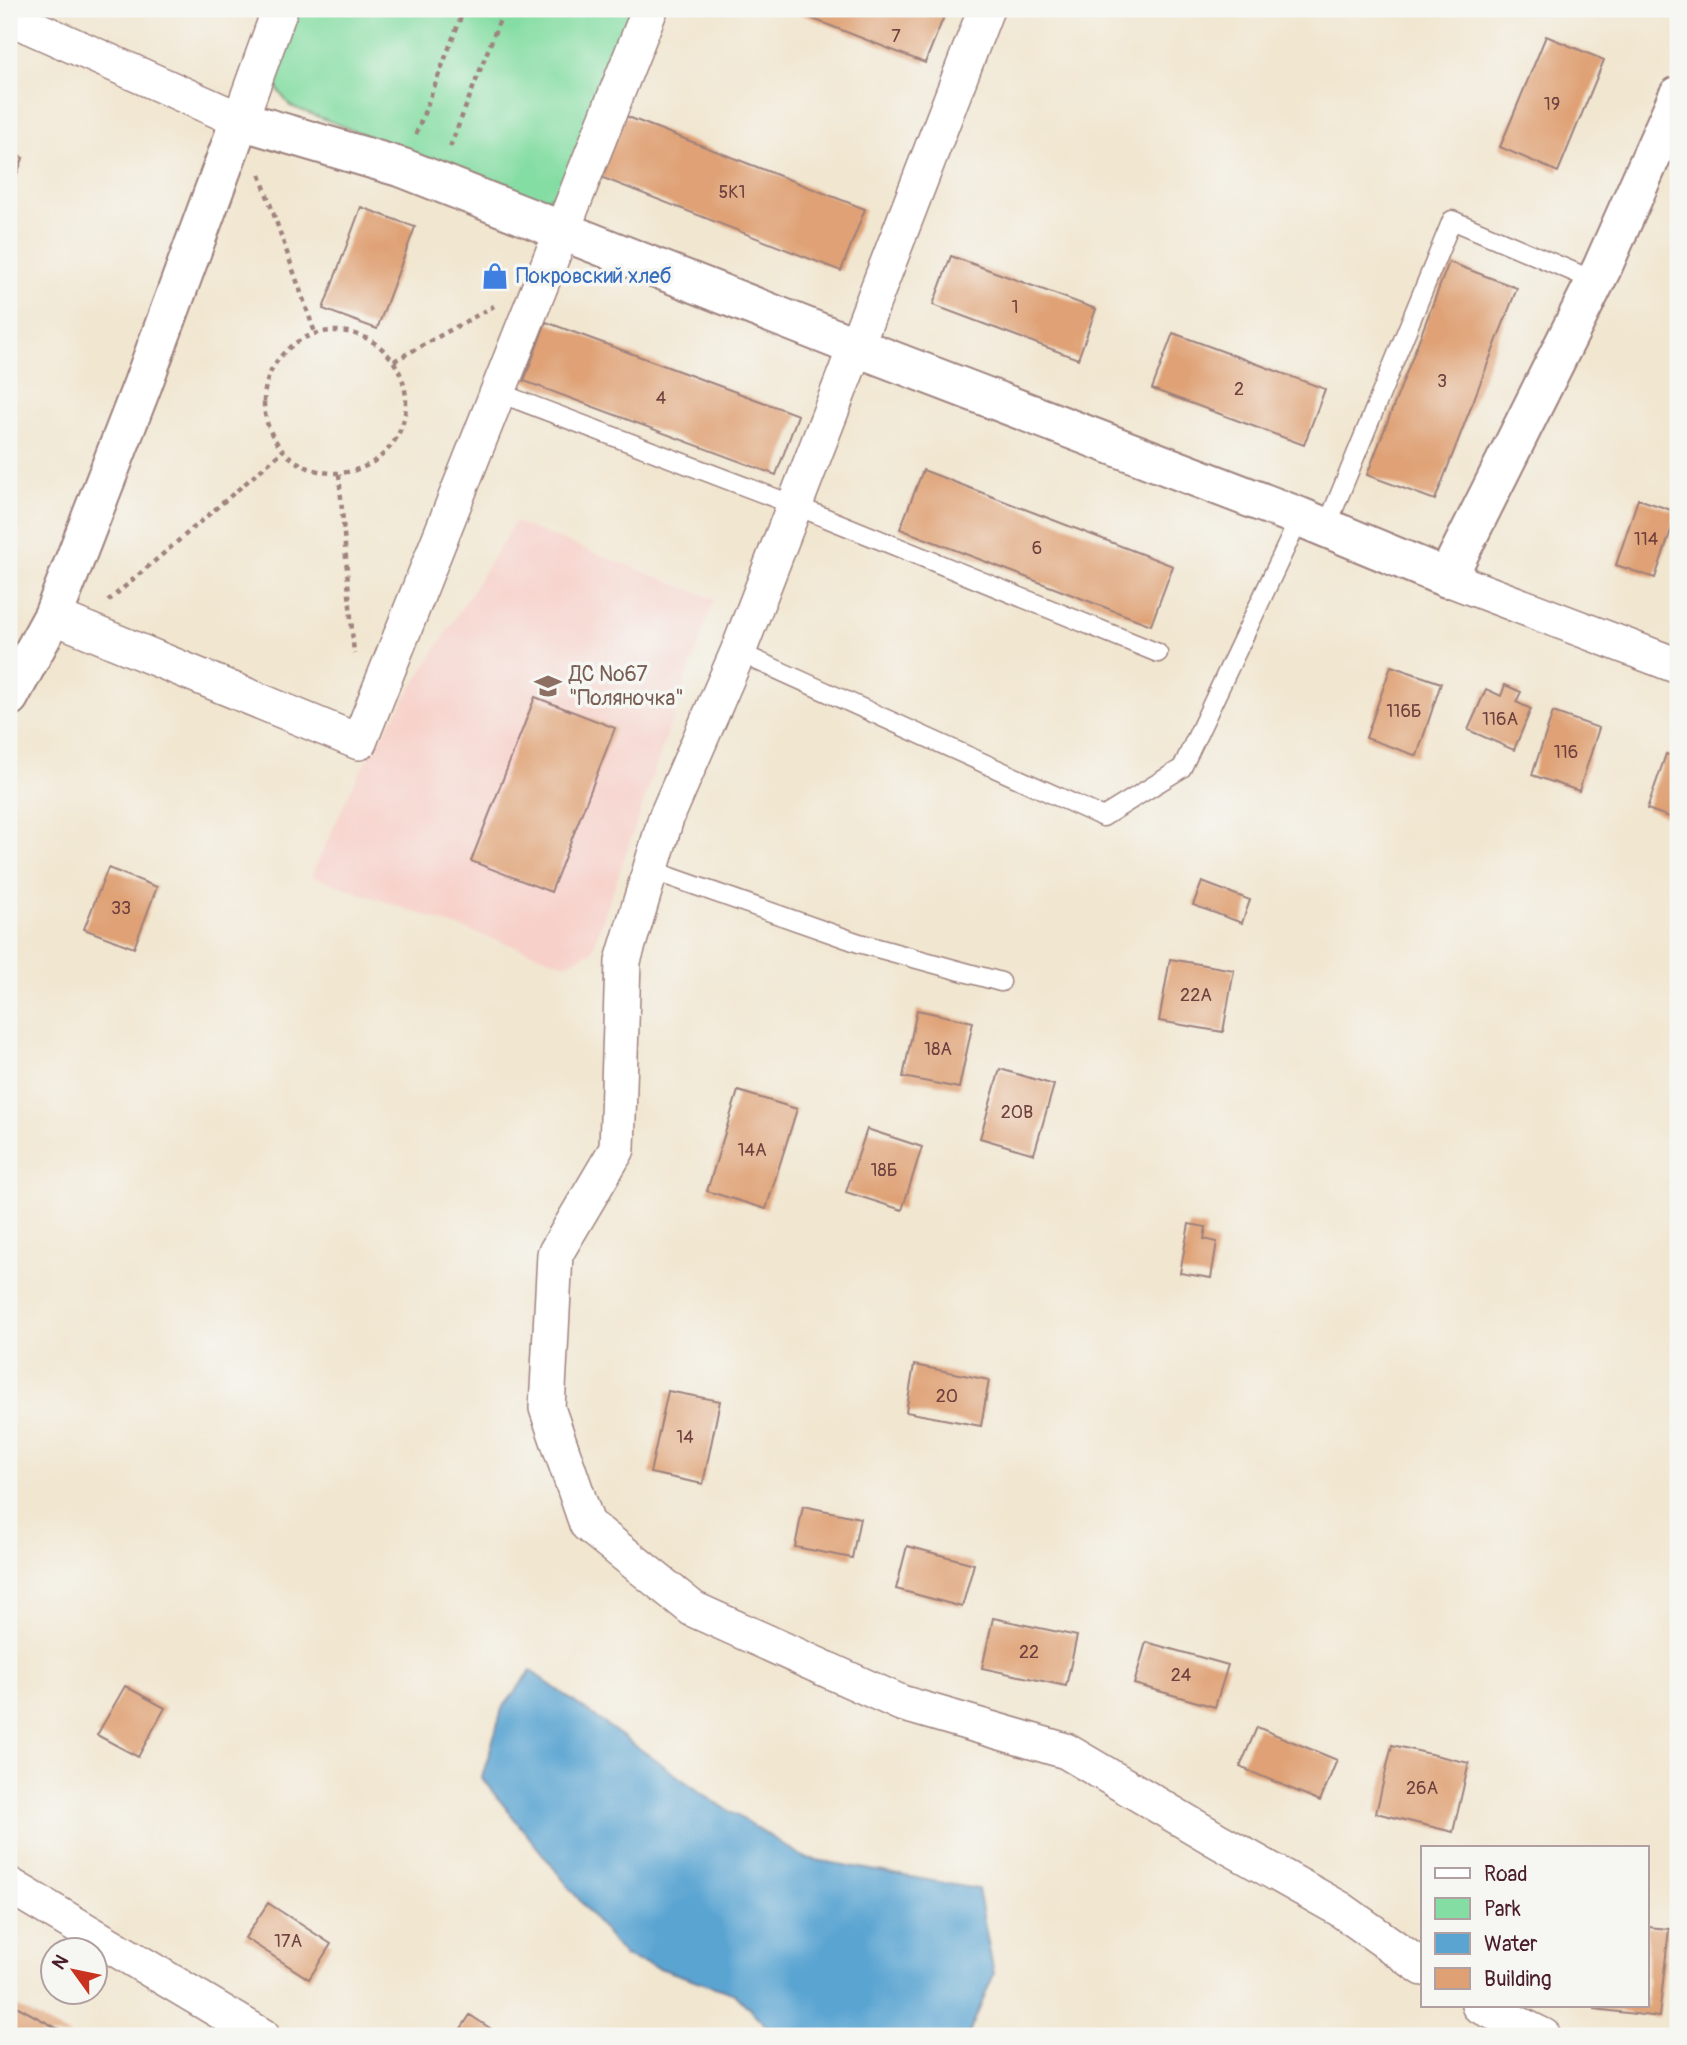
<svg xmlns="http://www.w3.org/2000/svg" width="1687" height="2045" font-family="Pangolin,sans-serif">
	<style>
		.built { fill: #f7d0c9 }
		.green { fill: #84dda3; stroke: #677e67; stroke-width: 2 }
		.water { fill: #5aa4d2; stroke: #52627e; stroke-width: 2 }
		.building { fill: #dfa174 }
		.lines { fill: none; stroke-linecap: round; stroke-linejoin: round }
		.service-casing { stroke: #9e827e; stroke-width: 21 }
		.minor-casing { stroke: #9e827e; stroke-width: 38 }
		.tertiary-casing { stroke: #9e827e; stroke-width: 42 }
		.path { stroke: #9e827e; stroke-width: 4.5; stroke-dasharray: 5 5; stroke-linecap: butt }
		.service { stroke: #fff; stroke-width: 18 }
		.minor { stroke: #fff; stroke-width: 35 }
		.tertiary { stroke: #fff; stroke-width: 38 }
		.labels { text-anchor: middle; stroke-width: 7; stroke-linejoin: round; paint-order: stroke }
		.number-label { font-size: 18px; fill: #6f403d }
		.shop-label { font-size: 21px; fill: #366cbe; stroke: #f6f6f2; text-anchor: start }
		.education-label { font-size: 21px; fill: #785e54; stroke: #f6f6f2; text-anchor: start }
	</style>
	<rect width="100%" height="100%" fill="#f6f6f2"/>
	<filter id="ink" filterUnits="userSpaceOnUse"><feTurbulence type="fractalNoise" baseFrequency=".0143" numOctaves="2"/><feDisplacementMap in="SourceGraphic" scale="14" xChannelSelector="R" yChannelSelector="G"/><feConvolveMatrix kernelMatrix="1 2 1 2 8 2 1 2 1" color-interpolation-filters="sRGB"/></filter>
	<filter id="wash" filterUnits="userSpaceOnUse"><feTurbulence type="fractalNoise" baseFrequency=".00686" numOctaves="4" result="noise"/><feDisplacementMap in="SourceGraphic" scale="28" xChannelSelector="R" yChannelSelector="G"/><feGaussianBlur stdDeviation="1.57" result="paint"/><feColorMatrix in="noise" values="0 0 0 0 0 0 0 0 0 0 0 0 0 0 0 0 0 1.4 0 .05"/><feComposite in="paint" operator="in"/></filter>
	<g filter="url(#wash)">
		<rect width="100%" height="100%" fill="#f1e6d0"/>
		<path class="built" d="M 515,522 L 714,599 L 592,951 L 566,964 L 311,876 L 359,773 Z"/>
		<path class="green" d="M 299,9 L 636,9 L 565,189 L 540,202 L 290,106 L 272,81 Z"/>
		<path class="water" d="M 531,1671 L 707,1797 L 805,1858 L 978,1889 L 994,1974 L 968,2036 L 776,2036 L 735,1994 L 624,1956 L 482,1778 L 502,1709 Z"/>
		<g id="blocks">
			<path class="building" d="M 788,9 L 947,9 L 925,63 Z
				M 1546,36 L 1604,60 L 1558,172 L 1500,147 Z
				M 623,115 L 865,209 L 841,271 L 598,176 Z
				M 9,152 L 23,158 L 9,196 Z
				M 361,207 L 415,227 L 377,329 L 323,309 Z
				M 951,256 L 1096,309 L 1078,359 L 933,305 Z
				M 1449,262 L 1517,288 L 1435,500 L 1367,475 Z
				M 546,322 L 798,415 L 776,475 L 524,381 Z
				M 1173,333 L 1325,389 L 1304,445 L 1152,389 Z
				M 923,470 L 1173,566 L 1151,625 L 900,529 Z
				M 1638,499 L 1677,512 L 1655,578 L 1616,565 Z
				M 1391,666 L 1441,683 L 1417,756 L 1366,738 Z
				M 1505,685 L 1521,692 L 1516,702 L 1531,709 L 1514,750 L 1468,730 L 1486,689 L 1501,696 Z
				M 535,697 L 615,728 L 551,892 L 471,861 Z
				M 1553,712 L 1599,728 L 1579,791 L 1532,775 Z
				M 1666,754 L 1678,758 L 1678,820 L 1647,809 Z
				M 108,868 L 157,887 L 134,948 L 84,929 Z
				M 1202,882 L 1250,900 L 1242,923 L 1193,905 Z
				M 1170,959 L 1234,970 L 1223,1032 L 1159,1021 Z
				M 917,1010 L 973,1022 L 959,1088 L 903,1077 Z
				M 1000,1069 L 1054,1085 L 1034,1154 L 980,1138 Z
				M 738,1091 L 797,1109 L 766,1209 L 707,1191 Z
				M 867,1129 L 922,1147 L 902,1210 L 846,1192 Z
				M 1189,1224 L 1206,1227 L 1204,1239 L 1217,1242 L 1211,1278 L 1180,1273 Z
				M 914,1365 L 989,1380 L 981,1426 L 906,1412 Z
				M 668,1391 L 720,1401 L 703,1484 L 650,1473 Z
				M 803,1506 L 860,1518 L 852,1558 L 795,1547 Z
				M 907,1546 L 974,1564 L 962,1607 L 896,1589 Z
				M 993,1618 L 1077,1636 L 1066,1686 L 982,1668 Z
				M 1146,1642 L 1228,1665 L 1215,1707 L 1134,1684 Z
				M 125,1686 L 165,1708 L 138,1757 L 97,1735 Z
				M 1257,1727 L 1337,1760 L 1320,1801 L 1240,1767 Z
				M 1392,1745 L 1469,1763 L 1453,1832 L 1376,1813 Z
				M 268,1903 L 331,1944 L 309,1979 L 245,1938 Z
				M 1647,1927 L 1669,1929 L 1659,2017 L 1595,2009 L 1595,2005 L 1647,2005 Z
				M 9,2002 L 71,2036 L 9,2036 Z
				M 470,2015 L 502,2036 L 456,2036 Z"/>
		</g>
	</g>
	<g filter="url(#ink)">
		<use href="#blocks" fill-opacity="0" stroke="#9e827e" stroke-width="2"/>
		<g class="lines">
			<defs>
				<path id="service" d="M 497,392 L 804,509 L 1158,653
					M 1326,528 L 1452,220 L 1595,281
					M 738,652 L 1103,817 L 1182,768 L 1300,517
					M 651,870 L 859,943 L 1001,982"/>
				<path id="minor" d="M 986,9 L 738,652 L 666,818 L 623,961 L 617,1149 L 555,1254 L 547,1408 L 587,1524 L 693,1609 L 901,1703 L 1066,1751 L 1217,1840 L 1340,1909 L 1423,1968
					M 9,17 L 240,120 L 280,9
					M 1447,578 L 1678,666
					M 53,616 L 359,742 L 650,9
					M 9,1885 L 262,2036
					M 1479,2005 L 1543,2036"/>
				<path id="tertiary" d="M 9,697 L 53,616 L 142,386 L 240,120 L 403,168 L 854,346 L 1300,517 L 1447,578 L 1602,268 L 1678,96"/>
			</defs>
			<use href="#service" class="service-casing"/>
			<use href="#minor" class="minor-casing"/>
			<use href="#tertiary" class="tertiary-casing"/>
			<path class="path" d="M 416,134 L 464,9
				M 450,147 L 504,9
				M 260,175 L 315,333
				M264 402a71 71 0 1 1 142 0a71 71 0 1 1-142 0Z
				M 394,361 L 494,306
				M 339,474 L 354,654
				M 108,601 L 283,451"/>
			<use href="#service" class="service"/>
			<use href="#minor" class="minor"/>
			<use href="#tertiary" class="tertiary"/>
		</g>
	</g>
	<defs>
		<symbol id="shop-bare" viewBox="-9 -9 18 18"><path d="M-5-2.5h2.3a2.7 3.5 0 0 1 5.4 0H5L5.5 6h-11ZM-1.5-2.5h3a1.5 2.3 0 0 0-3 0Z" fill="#3f7fe0" stroke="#f6f6f2" stroke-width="2.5" paint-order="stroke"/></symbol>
		<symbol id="school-bare" viewBox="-9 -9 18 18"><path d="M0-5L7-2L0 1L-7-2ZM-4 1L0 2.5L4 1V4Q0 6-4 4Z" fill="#8d6e63" stroke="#f6f6f2" stroke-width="2.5" paint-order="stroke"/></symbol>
	</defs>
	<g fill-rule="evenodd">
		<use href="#shop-bare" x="476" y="257" width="38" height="38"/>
		<use href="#school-bare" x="529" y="667" width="38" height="38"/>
	</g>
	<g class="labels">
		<g class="number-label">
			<text x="896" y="42">7</text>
			<text x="1552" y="110">19</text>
			<text x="732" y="198">5К1</text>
			<text x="1015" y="313">1</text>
			<text x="1442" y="387">3</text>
			<text x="1239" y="395">2</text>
			<text x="661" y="404">4</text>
			<text x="1646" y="545">114</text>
			<text x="1037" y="554">6</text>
			<text x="1404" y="717">116Б</text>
			<text x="1500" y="725">116А</text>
			<text x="1566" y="758">116</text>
			<text x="121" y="914">33</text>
			<text x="1196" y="1001">22А</text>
			<text x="938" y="1055">18А</text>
			<text x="1017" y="1118">20В</text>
			<text x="752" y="1156">14А</text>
			<text x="884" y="1176">18Б</text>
			<text x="947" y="1402">20</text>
			<text x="685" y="1443">14</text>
			<text x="1029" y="1658">22</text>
			<text x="1181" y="1681">24</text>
			<text x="1422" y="1794">26А</text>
			<text x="288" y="1947">17А</text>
		</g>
		<g class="shop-label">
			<text x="516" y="283">Покровский хлеб</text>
		</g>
		<g class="education-label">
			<text x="569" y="681">ДС №67<tspan x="569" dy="24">"Поляночка"</tspan></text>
		</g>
	</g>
	<rect width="1687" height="2045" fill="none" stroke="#f6f6f2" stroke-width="35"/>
	<rect x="1421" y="1846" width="228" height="161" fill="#f6f6f2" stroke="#b1a0a2" stroke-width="2"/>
	<rect x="1435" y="1868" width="35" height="10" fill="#ffffff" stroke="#b1a0a2" stroke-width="2"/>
	<text x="1484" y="1881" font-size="21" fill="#4a1f2b">Road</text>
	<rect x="1435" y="1898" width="35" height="21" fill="#84dda3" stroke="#b1a0a2" stroke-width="2"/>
	<text x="1484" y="1916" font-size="21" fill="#4a1f2b">Park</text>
	<rect x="1435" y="1933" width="35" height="21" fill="#5aa4d2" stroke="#b1a0a2" stroke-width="2"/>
	<text x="1484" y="1951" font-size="21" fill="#4a1f2b">Water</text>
	<rect x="1435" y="1968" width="35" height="21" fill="#dfa174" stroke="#b1a0a2" stroke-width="2"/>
	<text x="1484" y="1986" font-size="21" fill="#4a1f2b">Building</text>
	<g transform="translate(74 1971) rotate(303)"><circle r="33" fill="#f6f6f2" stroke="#b1a0a2" stroke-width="2"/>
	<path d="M0-5L12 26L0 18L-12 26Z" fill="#c8321e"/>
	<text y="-10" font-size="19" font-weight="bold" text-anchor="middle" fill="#4a1f2b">N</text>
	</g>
</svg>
